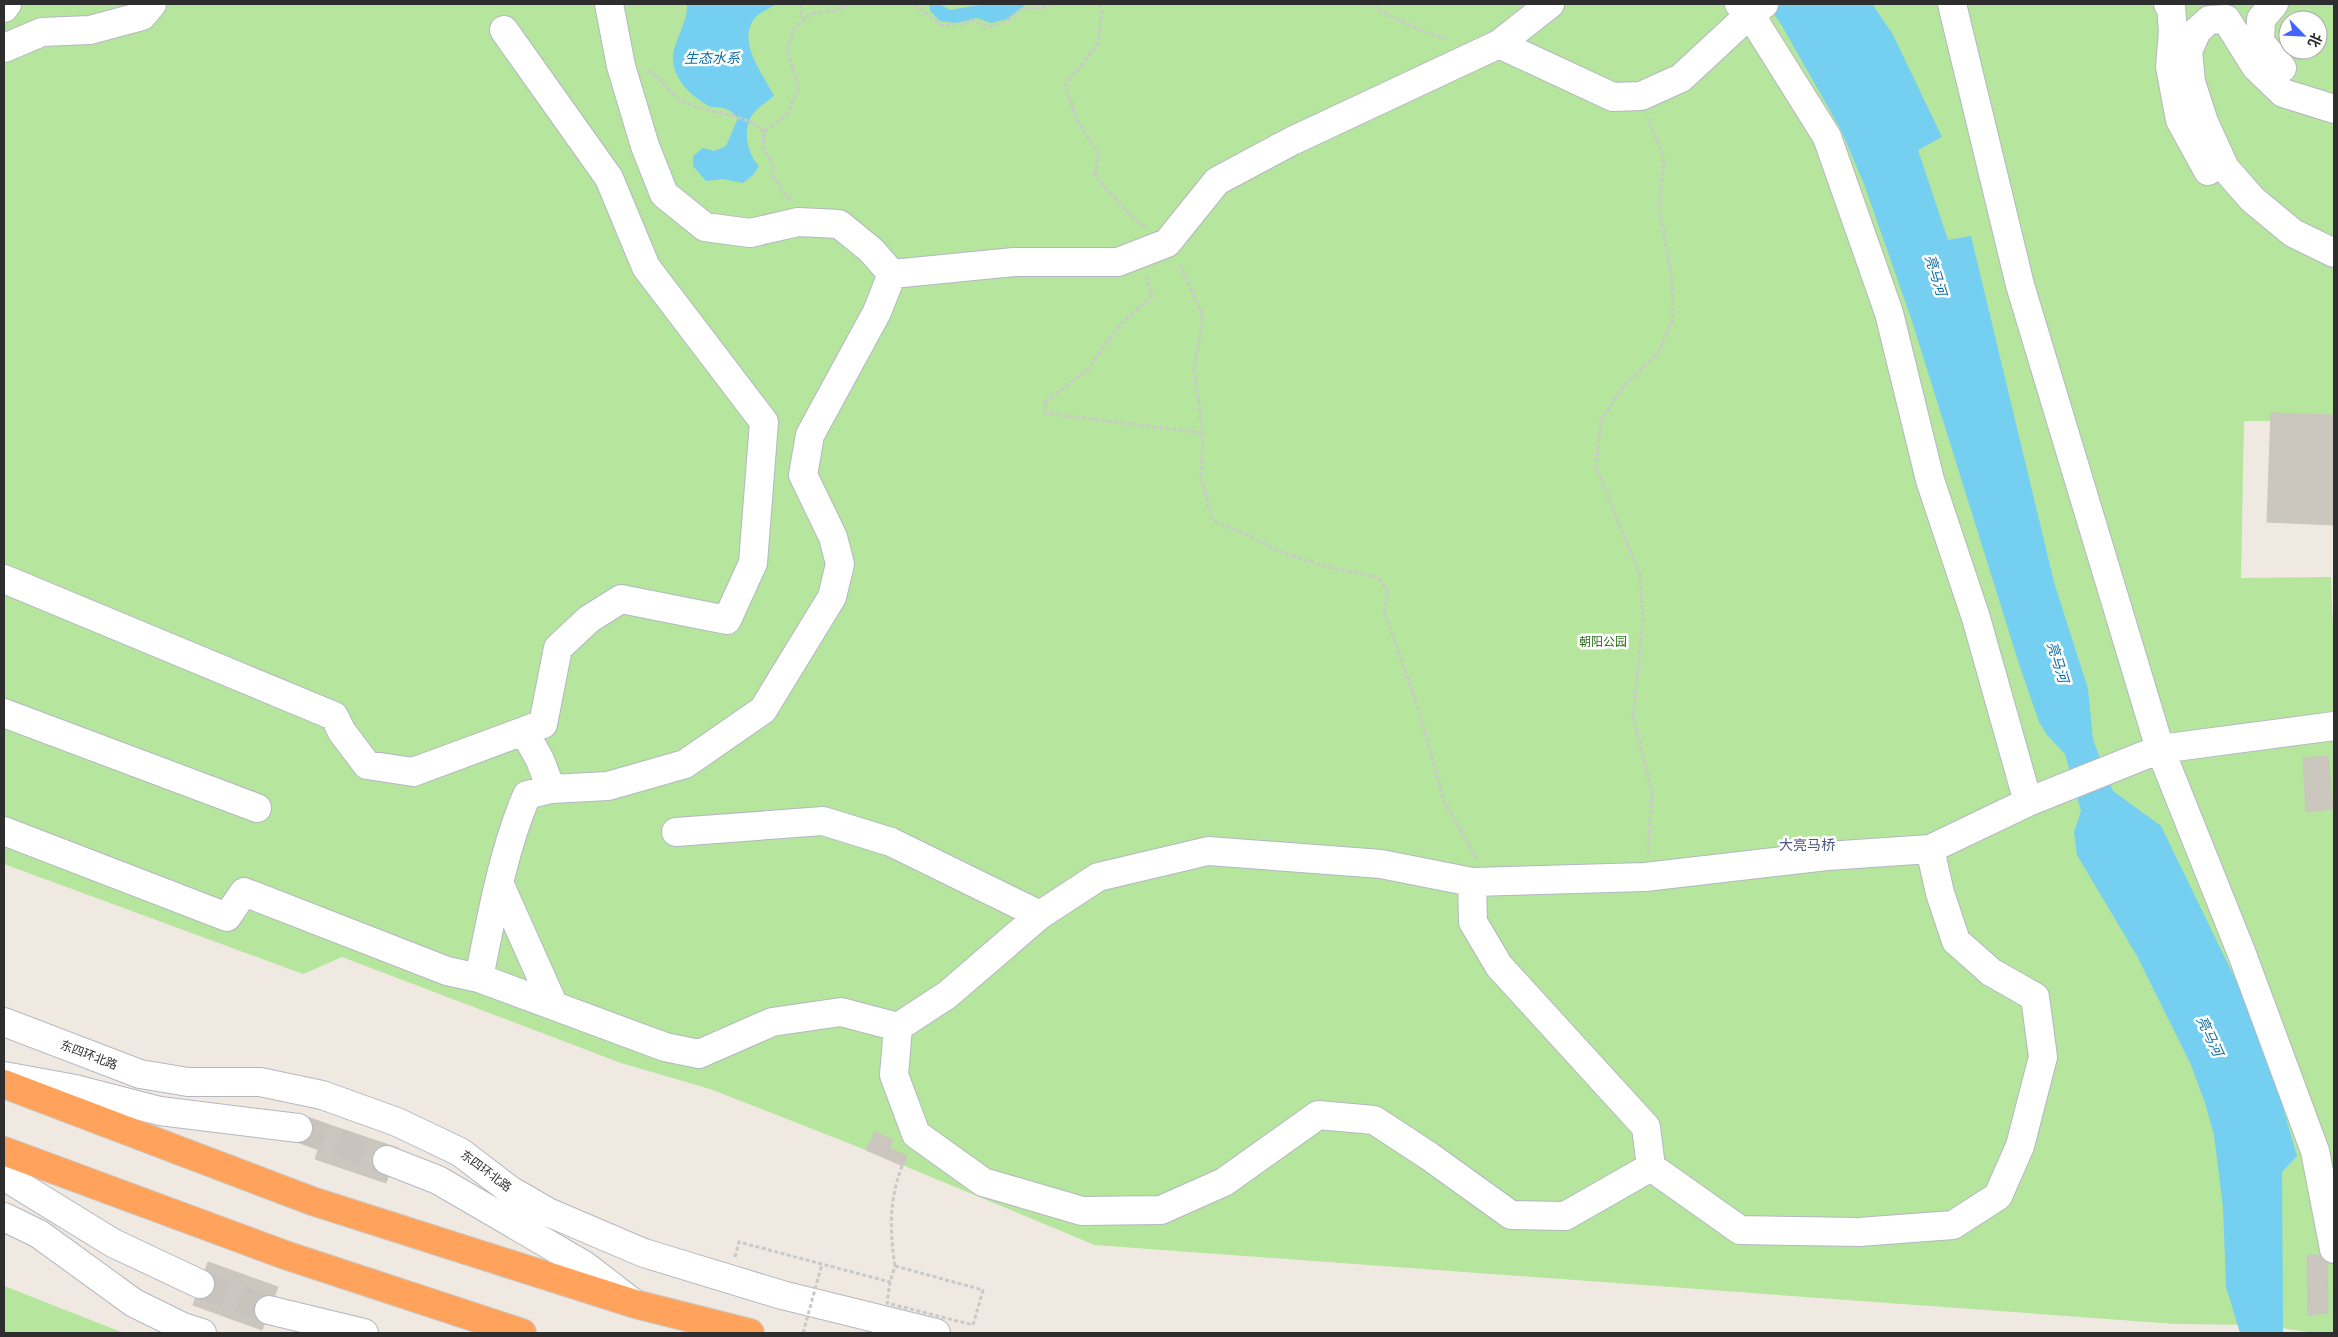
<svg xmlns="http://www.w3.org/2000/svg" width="2338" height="1337" font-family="'DejaVu Sans','Noto Sans SC',sans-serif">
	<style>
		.green { fill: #b6e59e; fill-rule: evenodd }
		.water { fill: #75cff0 }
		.building { fill: #cbc7bf; stroke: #cbc5ba }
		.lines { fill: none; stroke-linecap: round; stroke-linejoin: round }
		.minor-tunnel { stroke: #c8c4bd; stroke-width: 28; stroke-dasharray: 28 14; stroke-linecap: butt }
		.minor-casing { stroke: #b4b7c1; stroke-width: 30 }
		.highway-casing { stroke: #c9c9c9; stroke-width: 30 }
		.path { stroke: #c9c9c9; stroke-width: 3; stroke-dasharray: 4 2.5; stroke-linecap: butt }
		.minor { stroke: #fff; stroke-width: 28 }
		.highway { stroke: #ffa35c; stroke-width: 28 }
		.path-bridge { stroke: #c9c9c9; stroke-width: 3; stroke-dasharray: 4 2.5; stroke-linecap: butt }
		.labels { text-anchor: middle; stroke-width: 5; stroke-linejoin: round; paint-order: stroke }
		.park-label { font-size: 12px; fill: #2c6e1b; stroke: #fff }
		.street-label { font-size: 12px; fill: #2e2e2e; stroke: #fff }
		.water-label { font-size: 14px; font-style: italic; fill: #0d6fa3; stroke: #fff }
		.neighbourhood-label { font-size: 14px; fill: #4d5680; stroke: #fff }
	</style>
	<rect width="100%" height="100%" fill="#efe9e1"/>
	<path class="green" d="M 4,4 L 2334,4 L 2334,421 L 2244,421 L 2241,578 L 2331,577 L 2334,652 L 2334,1333 L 2315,1333 L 2260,1325 L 2176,1324 L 1095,1245 L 866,1150 L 710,1089 L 621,1063 L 342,957 L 303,974 L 4,864 ZM 2288,20 L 2318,20 L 2318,50 L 2288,50 Z
		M 4,1286 L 124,1333 L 4,1333 Z"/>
	<path class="water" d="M 687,4 L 777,4 C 770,8 758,13 754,19 C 737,43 763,74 774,96 C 766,102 752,111 749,121 C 744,135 748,155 759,166 L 753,175 L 743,183 L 723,179 L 706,181 L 693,166 L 693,156 L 703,148 L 714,151 L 726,146 L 738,118 C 723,102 718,111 707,105 C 690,95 672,78 673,56 C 675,38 688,22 687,4 Z
		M 929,4 L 939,4 L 951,10 C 980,3 1010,4 1040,4 L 1025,5 L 1007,19 L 991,23 L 977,18 L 956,23 L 940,21 L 930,11 Z
		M 1767,4 L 1872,4 L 1892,33 L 1942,137 L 1918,150 L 1948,240 L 1971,236 L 2054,582 L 2088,689 L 2093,740 L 2113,791 L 2161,826 L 2261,1032 L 2297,1156 L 2282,1172 L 2283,1333 L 2240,1333 L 2226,1287 L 2223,1207 L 2214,1135 L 2205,1103 L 2191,1065 L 2137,956 L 2077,855 L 2074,832 L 2081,811 L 2065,754 L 2047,735 L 2039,722 L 2019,664 L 1911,318 L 1864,184 L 1841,130 L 1782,26 Z"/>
	<path class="building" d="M 2271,413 L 2334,415 L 2334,525 L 2267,522 Z
		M 2328,756 L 2333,809 L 2306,812 L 2303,758 Z
		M 327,1124 L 398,1148 L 386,1183 L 315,1159 Z
		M 875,1132 L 893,1140 L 889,1148 L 907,1156 L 903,1166 L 866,1150 Z
		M 2307,1255 L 2327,1255 L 2328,1313 L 2308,1315 Z
		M 208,1262 L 278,1287 L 262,1330 L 193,1305 Z"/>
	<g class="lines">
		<path class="minor-tunnel" d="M 298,1128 L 387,1160
			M 200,1284 L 269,1310"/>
		<defs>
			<path id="minor" d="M 609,4 L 621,66 L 645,146 L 664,194 L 705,227 L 750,233 L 798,222 L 839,224 L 871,250 L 892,274
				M 1739,4 L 1750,14 L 1827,137 L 1889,313 L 1930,480 L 1976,618 L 2028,802
				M 1952,4 L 2020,285 L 2160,749 L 2242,954 L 2315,1151 L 2334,1249
				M 2168,4 L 2171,7 L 2173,30 L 2170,67 L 2180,120 L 2208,171
				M 2274,4 L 2261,19 L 2260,42 L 2282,68
				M 4,8 L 7,4
				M 1499,44 L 1550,4
				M 4,48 L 42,32 L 90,30 L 142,16 L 152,4
				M 2334,109 L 2283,93 L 2256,67 L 2226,19 L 2209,20 L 2197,31 L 2188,51 L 2191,82 L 2204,122 L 2225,168 L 2252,199 L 2293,233 L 2334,253
				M 4,579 L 334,716 L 342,732 L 367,765 L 413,772 L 543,724 L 558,648 L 589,619 L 621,599 L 727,620 L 753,563 L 764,422 L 646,267 L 609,178 L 504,30
				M 4,713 L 257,808
				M 524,731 L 540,760 L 551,789
				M 4,831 L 227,917 L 244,892 L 447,971 L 479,978 L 665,1047 L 699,1054 L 772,1022 L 841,1012 L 898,1027 L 947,995 L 1040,915 L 1098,877 L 1208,851 L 1381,864 L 1472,882 L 1645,877 L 1827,856 L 1930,849 L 2028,802 L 2160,749 L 2334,726
				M 676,832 L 823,821 L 891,842 L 1040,915
				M 1472,882 L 1473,922 L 1499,966 L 1646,1127 L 1651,1167
				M 500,885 L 554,1006
				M 479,978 C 491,919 503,850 527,795 L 551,789 L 608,786 L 685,764 L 763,710 L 832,597 L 840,564 L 833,537 L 803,475 L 810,435 L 877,312 L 892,274 L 1014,262 L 1118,262 L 1167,243 L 1217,181 L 1292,141 L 1499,44 L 1613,97 L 1641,96 L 1681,78 L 1750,14 L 1764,4
				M 4,1022 L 140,1074 L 188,1082 L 260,1082 L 322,1095 L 397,1122 L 460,1152 L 510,1190 L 548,1212 L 644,1253 L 782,1295 L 936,1333
				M 898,1027 L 894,1075 L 916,1134 L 983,1182 L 1082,1211 L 1161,1210 L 1224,1182 L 1318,1115 L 1374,1120 L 1429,1156 L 1511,1215 L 1565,1216 L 1651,1167 L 1740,1230 L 1859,1232 L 1953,1225 L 1998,1196 L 2020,1146 L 2043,1057 L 2035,997 L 1991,972 L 1956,941 L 1940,893 L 1930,849
				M 4,1076 L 75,1089 L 160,1111 L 298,1128
				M 387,1160 L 438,1180 L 584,1265 L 632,1302
				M 4,1176 L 113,1243 L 200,1284
				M 4,1217 L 39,1234 L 134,1303 L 183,1327 L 202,1333
				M 269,1310 L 364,1333"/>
			<path id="highway" d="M 4,1084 L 312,1201 L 635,1304 L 750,1333
				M 4,1151 L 285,1255 L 522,1333"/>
		</defs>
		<use href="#minor" class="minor-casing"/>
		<use href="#highway" class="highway-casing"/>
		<path class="path" d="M 800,4 L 803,21
			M 914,4 L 941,25 L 964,24 L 972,20 L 989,27 L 1007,21 L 1021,9 L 1048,7 L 1051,4
			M 1099,4 L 1102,10 L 1098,44 L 1065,85 L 1077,120 L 1098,153 L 1095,176 L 1131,216 L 1145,227
			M 1375,4 L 1378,10 L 1422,31 L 1450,40
			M 648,71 C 660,76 667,90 677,98 C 703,115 742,110 764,132
			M 790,200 L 772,176 L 773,165 L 763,148 L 764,132 L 787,114 L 799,89 L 787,50 L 794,29 L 810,14 L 832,11 L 853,4
			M 1180,264 L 1203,317 L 1194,369 L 1203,433 L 1201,477 L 1213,521 L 1246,534 L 1278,551 L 1327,567 L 1377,577 L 1388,590 L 1384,610 L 1418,708 L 1444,801 L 1477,859
			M 1146,276 L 1152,296 L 1120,325 L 1087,370 L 1045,402 L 1045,413 L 1203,433
			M 1648,853 L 1652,793 L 1633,717 L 1643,620 L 1640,575 L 1596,467 L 1601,420 L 1624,386 L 1658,353 L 1673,319 L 1672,279 L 1659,208 L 1664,159 L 1648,118
			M 735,1257 L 739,1242 L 890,1282
			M 895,1266 L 983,1290 L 973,1325 L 887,1303 L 890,1282 Z
			M 895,1266 C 889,1226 889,1195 906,1157"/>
		<use href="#minor" class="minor"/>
		<use href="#highway" class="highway"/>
		<path class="path-bridge" d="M 803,1333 L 822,1264"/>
	</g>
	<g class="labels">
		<g class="park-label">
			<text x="1603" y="646">朝阳公园</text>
		</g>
		<g class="street-label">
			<text transform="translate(89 1055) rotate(21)" y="4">东四环北路</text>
			<text transform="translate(486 1171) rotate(37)" y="4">东四环北路</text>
		</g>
		<g class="water-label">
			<text x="712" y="63">生态水系</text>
			<text transform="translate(1936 275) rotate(73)" y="5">亮马河</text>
			<text transform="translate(2058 662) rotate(73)" y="5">亮马河</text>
			<text transform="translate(2210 1036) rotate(65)" y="5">亮马河</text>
		</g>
		<g class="neighbourhood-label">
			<text x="1807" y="850">大亮马桥</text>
		</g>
	</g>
	<rect width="2338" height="1337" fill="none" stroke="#2e2e2e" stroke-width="10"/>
	<g transform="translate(2303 35) rotate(114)"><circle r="24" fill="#ffffff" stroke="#ababab"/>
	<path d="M0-4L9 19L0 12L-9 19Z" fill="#4264fb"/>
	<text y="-8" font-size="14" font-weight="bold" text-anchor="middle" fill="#2e2e2e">北</text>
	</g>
</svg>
